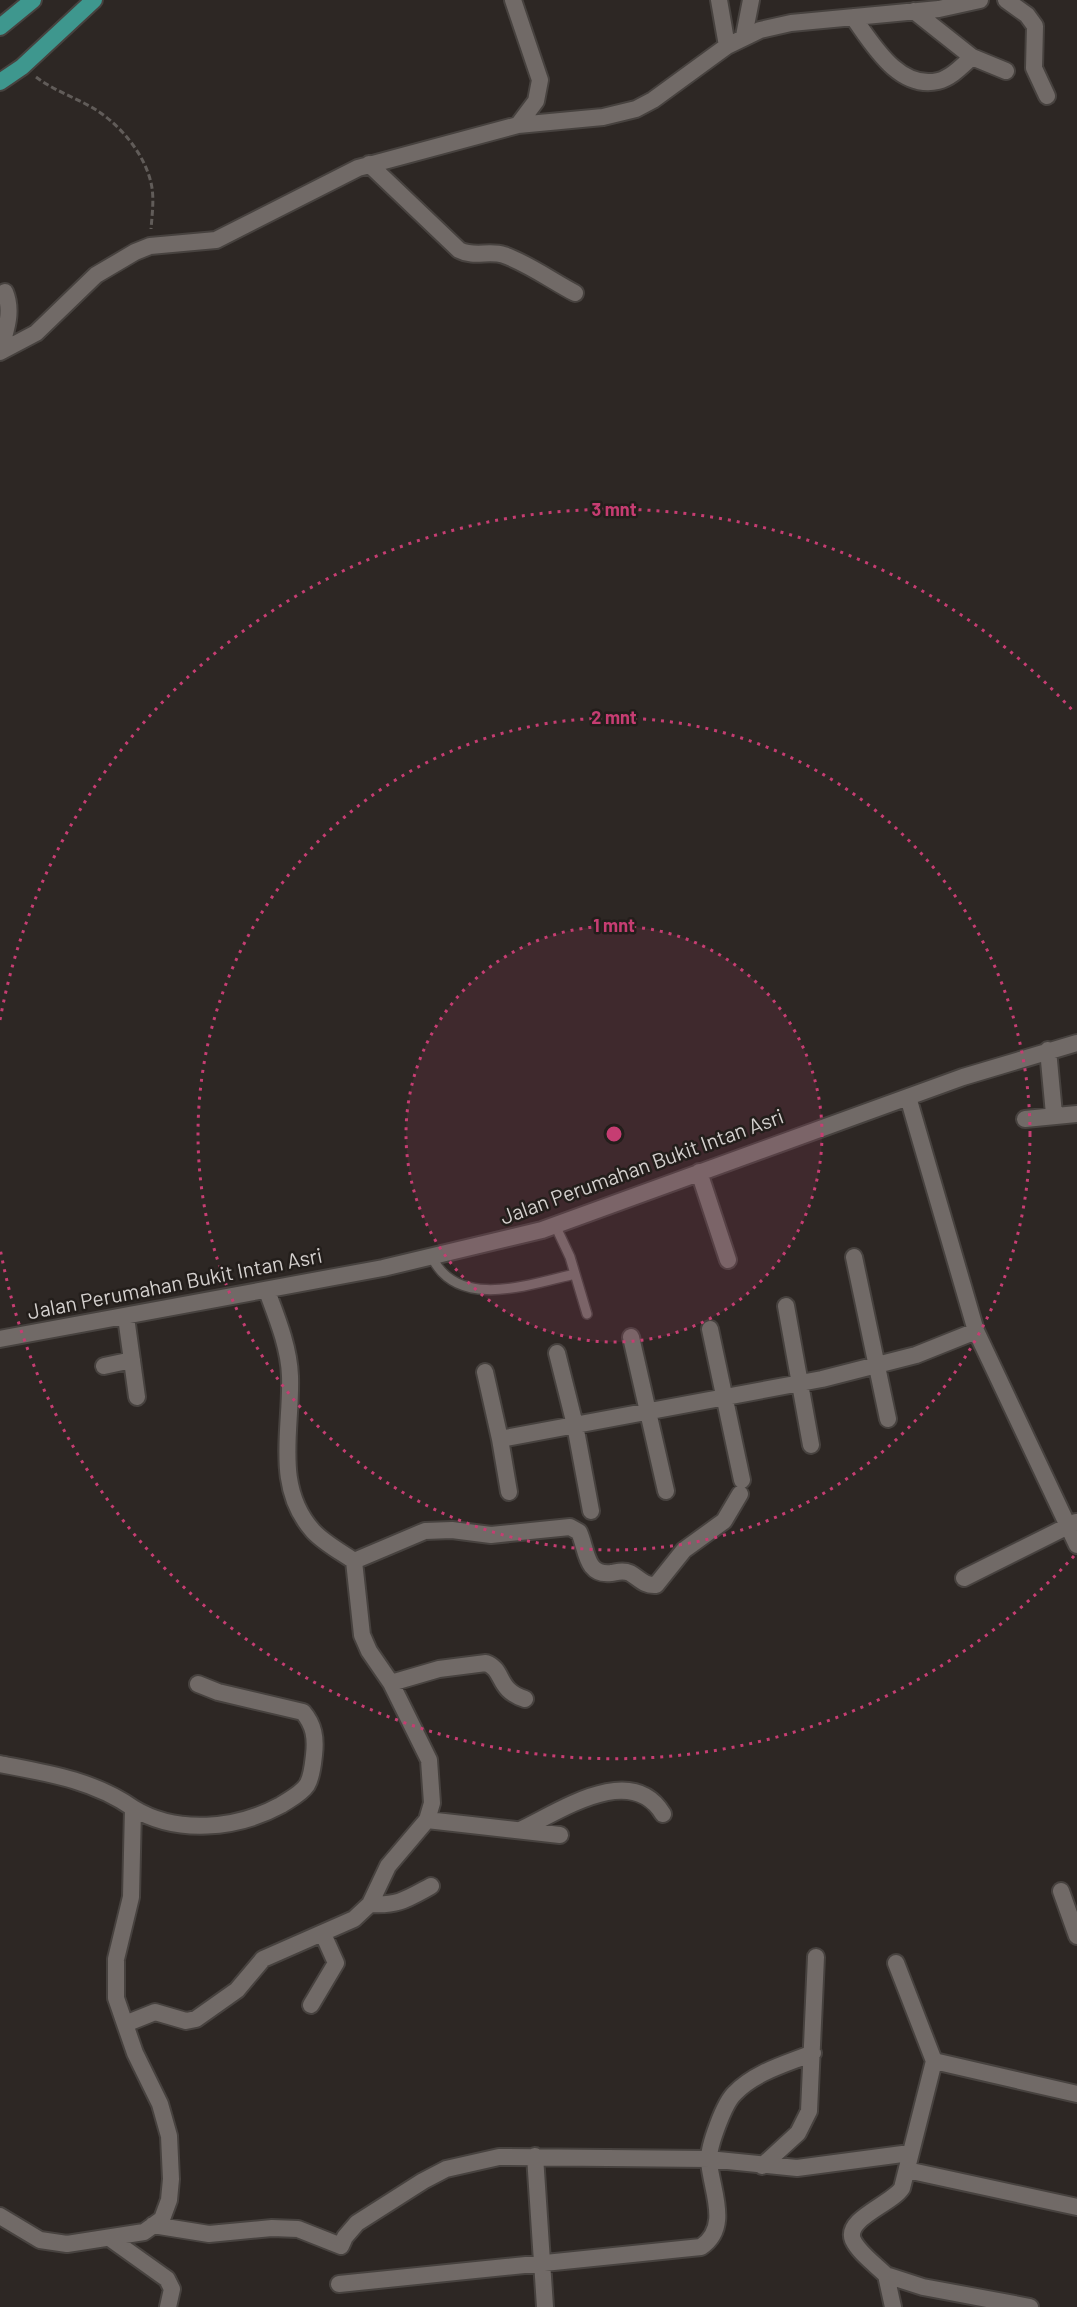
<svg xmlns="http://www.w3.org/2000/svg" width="1077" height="2307" font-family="Barlow,sans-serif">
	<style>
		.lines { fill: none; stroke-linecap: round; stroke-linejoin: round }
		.service-casing { stroke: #47423f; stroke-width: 12 }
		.minor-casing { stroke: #47423f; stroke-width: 20 }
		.trunk-casing { stroke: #47423f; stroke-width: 20 }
		.path { stroke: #615c59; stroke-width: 3; stroke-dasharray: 6 3; stroke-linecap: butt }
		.service { stroke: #716a67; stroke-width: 9 }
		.minor { stroke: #716a67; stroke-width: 16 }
		.trunk { stroke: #3e978e; stroke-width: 16 }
		.ring { fill: none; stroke: #c63d72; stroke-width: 3; stroke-dasharray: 3 6 }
		.labels { text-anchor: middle; stroke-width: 5; stroke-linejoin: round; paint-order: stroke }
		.street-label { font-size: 21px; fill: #d4d0ce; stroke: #231e1b }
		.centre { fill: #c63d72; stroke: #231e1b; stroke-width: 3 }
		.ring-label { font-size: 18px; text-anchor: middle; font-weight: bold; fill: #c63d72; stroke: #231e1b; stroke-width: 5; stroke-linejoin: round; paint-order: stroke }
	</style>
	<rect width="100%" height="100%" fill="#2d2724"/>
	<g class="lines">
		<defs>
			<path id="service" d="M 555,1225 L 570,1257 L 587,1314
				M 432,1257 C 457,1311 531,1284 575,1274"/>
			<path id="minor" d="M 513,0 L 540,80 L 536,101 L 518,125
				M 719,0 L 727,46
				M 1006,0 L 1027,15 L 1035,26 L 1034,68 L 1047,96
				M 914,11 L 972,57 L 1006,71
				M 853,17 C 872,43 898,90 938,81 C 951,78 962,66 972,57
				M 744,36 L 751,0
				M 369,164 L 459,250 C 474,258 489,250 504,255 C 529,264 552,281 575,293
				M 0,350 C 6,331 13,311 5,292
				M 0,352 L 36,333 L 96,275 L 135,252 L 150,246 L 216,240 L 358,168 L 518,125 L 603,117 L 636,109 L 653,100 L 727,46 L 760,30 L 791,23 L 939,9 L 980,0
				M 1048,1050 L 1054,1114
				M 908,1097 L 976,1331 L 1077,1545
				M 1025,1119 L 1077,1114
				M 699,1172 L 728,1260
				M 854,1257 L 888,1419
				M 786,1306 L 811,1445
				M 126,1317 L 137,1397
				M 710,1329 L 742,1480
				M 631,1337 L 666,1491
				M 0,1339 L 383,1268 L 542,1230 L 963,1077 L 1077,1043
				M 557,1353 L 575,1425 L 591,1511
				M 104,1366 L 132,1360
				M 485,1372 L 500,1439 L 509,1492
				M 500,1439 L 822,1379 L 916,1355 L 976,1331
				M 354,1561 L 425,1531 L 452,1530 L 491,1535 L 570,1527 L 579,1532 C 587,1549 585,1576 611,1573 C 618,1572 623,1570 630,1573 C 639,1578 644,1586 656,1585 L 684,1550 L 724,1521 L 740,1494
				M 964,1578 L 1076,1522
				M 391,1683 L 439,1669 L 486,1663 C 505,1670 496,1690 525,1699
				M 0,1764 C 47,1773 93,1780 133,1808
				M 427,1820 L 560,1835
				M 520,1830 C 559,1812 631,1761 663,1814
				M 1061,1891 L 1077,1936
				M 370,1904 C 398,1906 407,1899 431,1886
				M 896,1963 L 934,2061
				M 311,2005 L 336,1963 L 323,1934
				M 125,2024 L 155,2012 L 186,2021 L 196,2019 L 237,1990 L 263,1959 L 354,1919 L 370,1904 L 388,1866 L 427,1820 L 432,1803 L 429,1760 L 391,1683 L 369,1651 L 362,1635 L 354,1561 C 341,1552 324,1543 313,1531 C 273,1486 292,1429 290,1376 C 289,1347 277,1318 267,1291
				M 535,2156 L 545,2307
				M 762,2166 L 798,2133 L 809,2111 L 816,1957
				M 907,2170 L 1077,2207
				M 0,2216 L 40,2240 L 67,2244 L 144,2232 L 162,2219 L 169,2200 L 171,2179 L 169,2136 L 160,2104 L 135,2053 L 116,1998 L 116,1959 L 131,1897 L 133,1808 C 177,1835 237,1829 281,1805 C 290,1799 301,1794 307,1785 C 312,1777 313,1764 314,1755 C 316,1738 314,1725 303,1712 L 218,1692 L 198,1684
				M 153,2225 L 209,2234 L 272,2228 L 298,2229 L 341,2246 L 345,2237 L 357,2223 L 423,2181 L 446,2169 L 499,2157 L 708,2159 L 797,2168 L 910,2153
				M 111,2239 L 167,2279 L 172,2289 L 168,2307
				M 886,2275 C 876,2265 859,2253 853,2240 C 844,2219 892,2204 902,2188 L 934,2061 L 1077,2094
				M 339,2284 L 701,2247 C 731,2227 711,2190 709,2161 C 708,2147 724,2103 735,2093 C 755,2072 786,2064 813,2053
				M 893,2307 L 886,2275 L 923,2287 L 1030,2307"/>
			<path id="trunk" d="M 0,27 L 33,0
				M 0,82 L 22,67 L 94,0"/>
		</defs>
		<use href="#service" class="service-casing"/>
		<use href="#minor" class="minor-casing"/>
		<use href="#trunk" class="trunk-casing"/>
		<path class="path" d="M 36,77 C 53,90 74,97 93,108 C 120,124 147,156 152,188 C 154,201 152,216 151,229"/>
		<use href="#service" class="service"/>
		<use href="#minor" class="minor"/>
		<use href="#trunk" class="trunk"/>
	</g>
	<circle cx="614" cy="1134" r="208" fill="#c63d72" fill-opacity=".12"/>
	<g class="ring">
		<circle cx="614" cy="1134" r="208"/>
		<circle cx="614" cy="1134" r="416"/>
		<path d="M1074 1556A624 624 0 0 1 0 1248M0 1020A624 624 0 0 1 1074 712"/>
	</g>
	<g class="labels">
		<g class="street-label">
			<text transform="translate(642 1167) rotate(-20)" y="7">Jalan Perumahan Bukit Intan Asri</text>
			<text transform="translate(175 1284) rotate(-11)" y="7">Jalan Perumahan Bukit Intan Asri</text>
		</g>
	</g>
	<circle cx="614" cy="1134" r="9" class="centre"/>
	<g class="ring-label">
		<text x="614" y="516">3 mnt</text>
		<text x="614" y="724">2 mnt</text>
		<text x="614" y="932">1 mnt</text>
	</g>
</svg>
